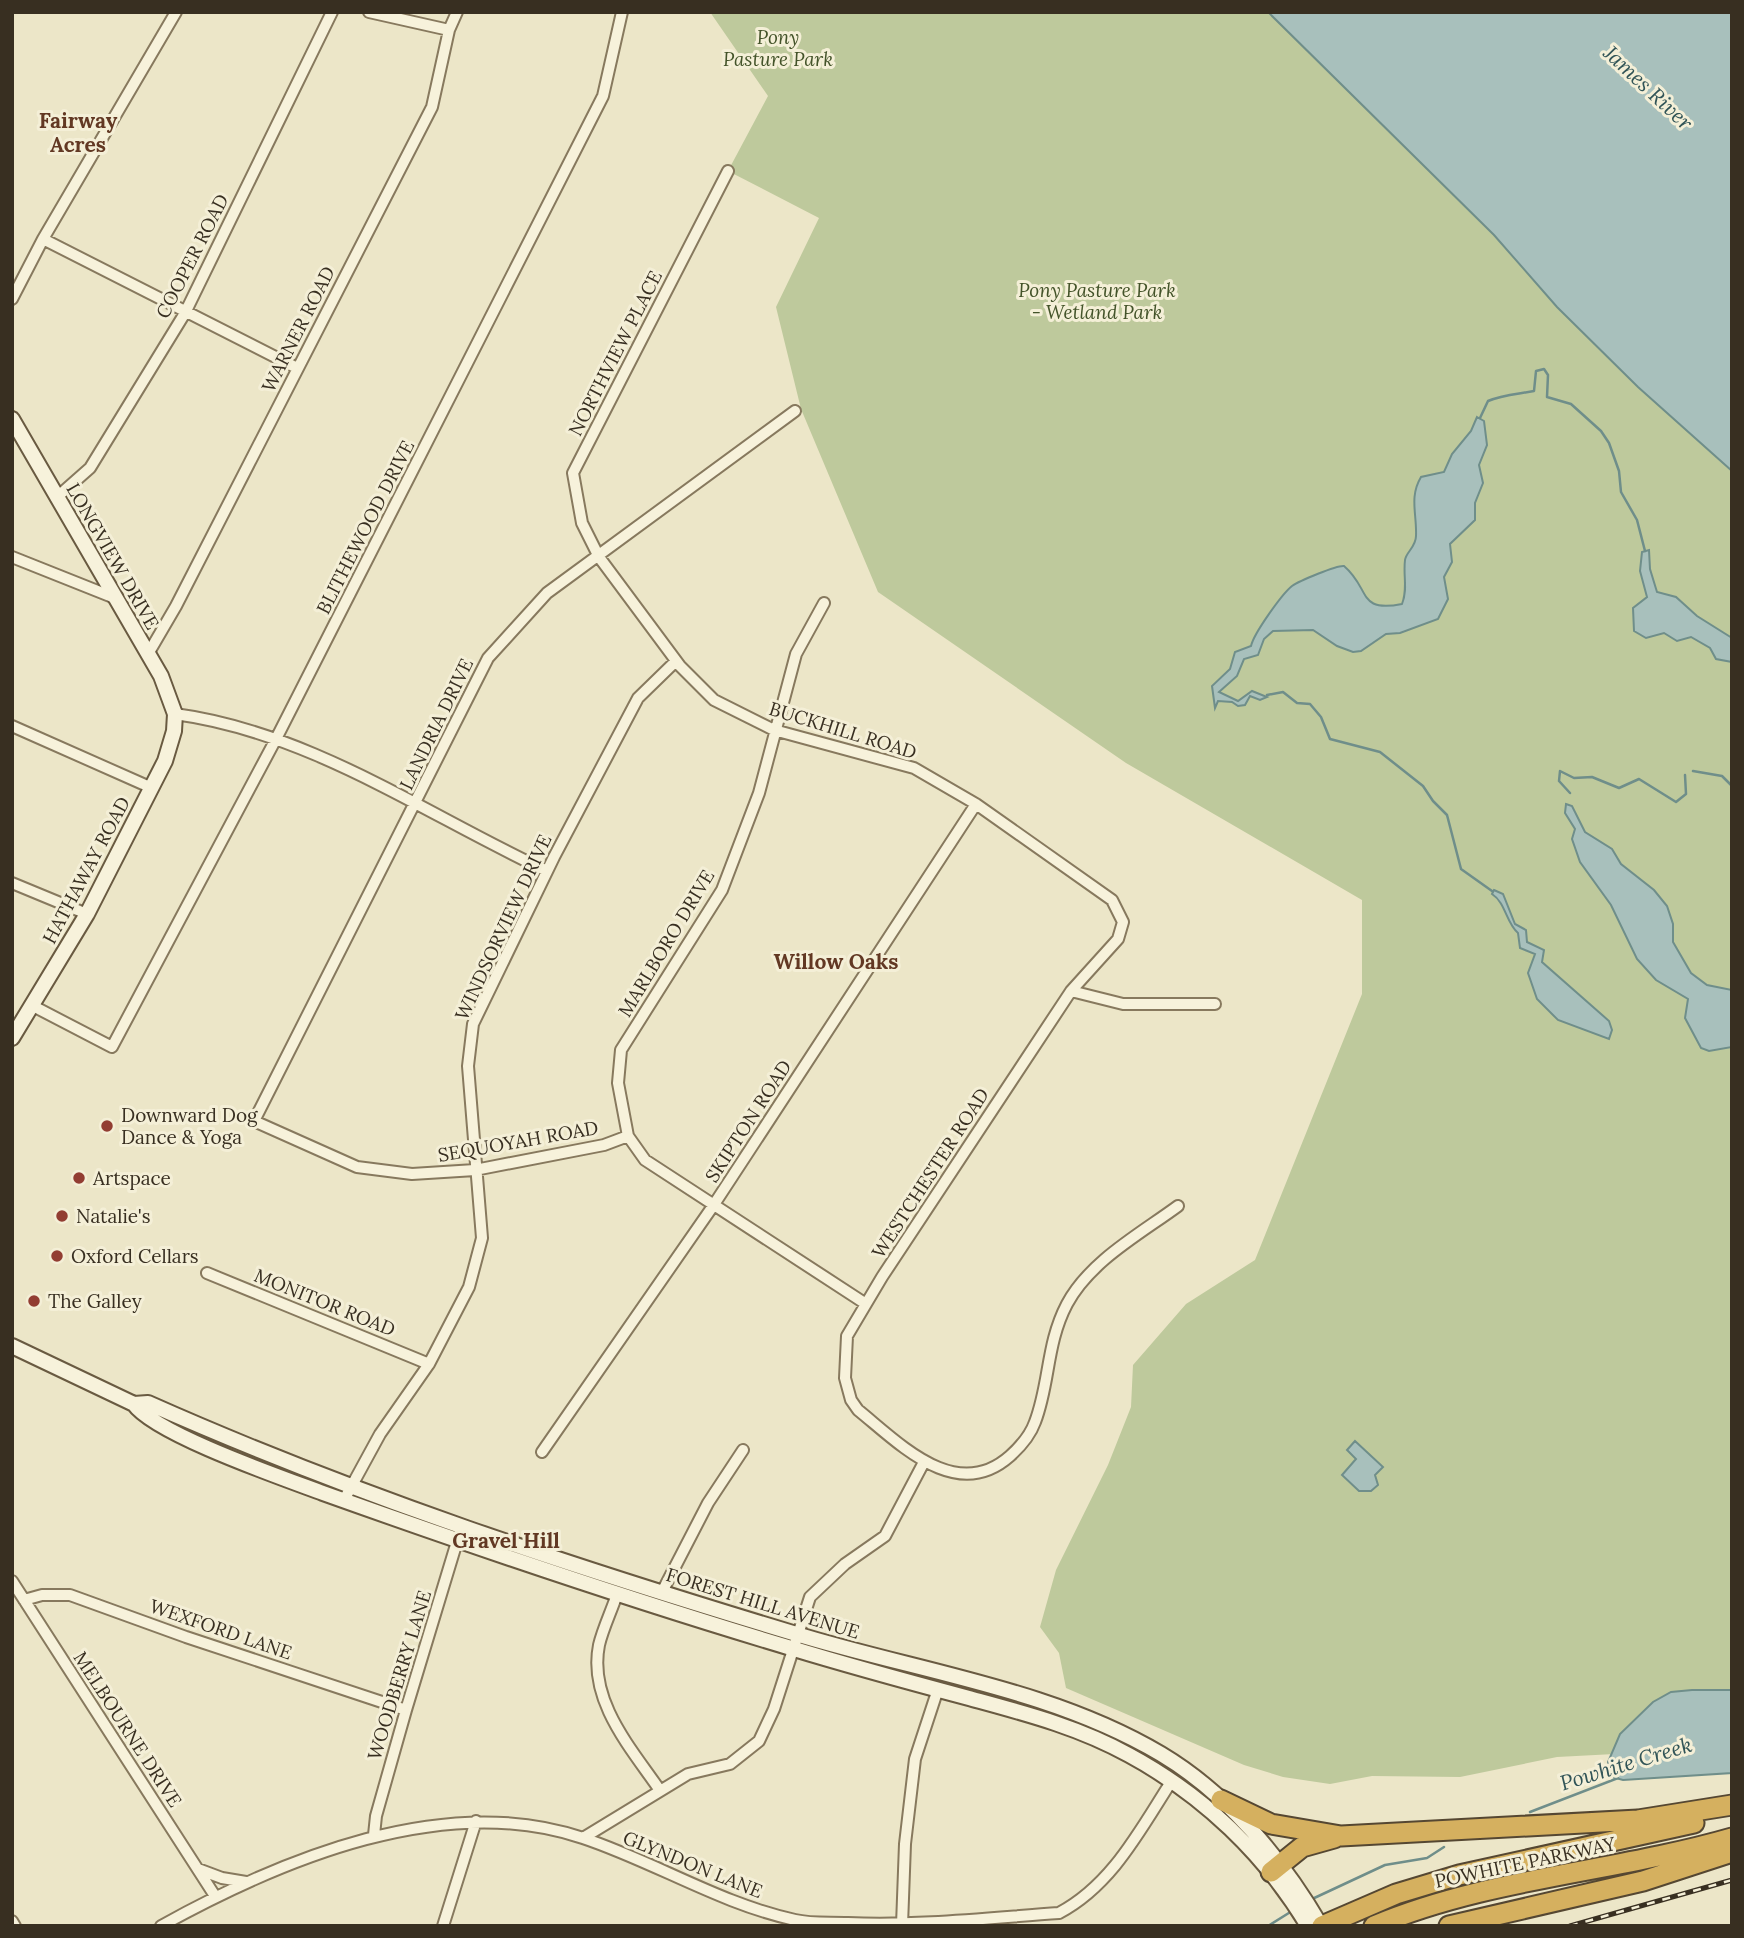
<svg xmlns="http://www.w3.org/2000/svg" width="1744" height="1938" font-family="Lora,serif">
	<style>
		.green { fill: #bec99c }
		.water { fill: #a8c0bc; stroke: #6f8e8a; stroke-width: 2 }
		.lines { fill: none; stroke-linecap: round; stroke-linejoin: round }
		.stream { stroke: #6f8e8a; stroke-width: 2.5 }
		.street-casing { stroke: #87795e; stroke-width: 14 }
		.secondary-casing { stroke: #695a41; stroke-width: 18 }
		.highway-casing { stroke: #554732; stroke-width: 23 }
		.street { stroke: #f7f2db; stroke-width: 10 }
		.secondary { stroke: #f7f2db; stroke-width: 14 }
		.highway { stroke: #d5b05f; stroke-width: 19 }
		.rail-casing { stroke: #382f21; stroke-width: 5 }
		.rail { stroke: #f4efd7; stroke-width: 2.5; stroke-dasharray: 8; stroke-linecap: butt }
		.poi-dot { fill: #923d32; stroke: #f4efd7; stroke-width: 2.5 }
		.labels { text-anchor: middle; stroke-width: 6; stroke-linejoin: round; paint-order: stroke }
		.park-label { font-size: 19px; font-style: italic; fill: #435329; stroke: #f4efd7 }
		.street-label { font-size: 19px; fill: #382f21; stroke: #f4efd7 }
		.poi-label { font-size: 19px; fill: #382f21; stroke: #f4efd7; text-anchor: start }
		.water-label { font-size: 21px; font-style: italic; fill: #315457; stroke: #f4efd7 }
		.neighbourhood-label { font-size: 21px; font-weight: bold; fill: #623823; stroke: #f4efd7 }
	</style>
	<rect width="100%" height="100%" fill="#ece6c8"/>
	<path class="green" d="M 710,12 L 1268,12 L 1494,235 L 1557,307 L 1638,387 L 1732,471 L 1732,1738 L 1672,1751 L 1557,1757 L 1460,1777 L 1372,1776 L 1330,1784 L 1283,1777 L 1244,1765 L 1066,1688 L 1059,1653 L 1040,1627 L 1056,1570 L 1108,1465 L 1131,1407 L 1133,1365 L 1186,1304 L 1255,1260 L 1362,994 L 1362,900 L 1126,763 L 878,592 L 801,409 L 776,307 L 819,218 L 728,171 L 768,96 Z"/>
	<path class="water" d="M 1268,12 L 1732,12 L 1732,471 L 1638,387 L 1557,307 L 1494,235 Z
		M 1477,417 L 1484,421 L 1487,445 L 1479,465 L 1483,483 L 1475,503 L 1475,520 L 1450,544 L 1452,562 L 1444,577 L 1448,599 L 1438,619 L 1400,633 L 1386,634 L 1361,651 L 1353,652 L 1337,646 L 1313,630 L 1273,631 L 1264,639 L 1258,655 L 1244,659 L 1237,676 L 1219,692 L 1238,701 L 1252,691 L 1267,697 L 1260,700 L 1250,696 L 1245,705 L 1238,706 L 1232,702 L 1218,701 L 1215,708 L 1212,686 L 1230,669 L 1235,652 L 1251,646 C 1254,633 1282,594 1292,586 C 1299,581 1337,565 1344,566 C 1371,589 1357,613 1402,604 C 1408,589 1403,576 1405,560 C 1406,552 1416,547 1416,536 C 1417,514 1409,497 1421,477 L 1444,472 L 1452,454 L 1471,431 Z
		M 1649,550 L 1650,569 L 1657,592 L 1676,597 L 1697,616 L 1732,638 L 1732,662 L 1716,659 L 1710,648 L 1691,637 L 1677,641 L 1664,633 L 1646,638 L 1634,631 L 1633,608 L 1647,597 L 1640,571 L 1642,552 Z
		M 1566,804 L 1572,806 L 1585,832 L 1612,849 L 1621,864 L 1654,890 L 1667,906 L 1673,924 L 1673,942 L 1691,973 L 1707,985 L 1732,990 L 1732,1047 L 1709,1051 L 1701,1048 L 1685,1018 L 1688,999 L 1656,980 L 1637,959 L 1611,905 L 1580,862 L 1572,839 L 1575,829 L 1565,813 Z
		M 1494,890 L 1503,894 L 1515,924 L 1526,930 L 1527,942 L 1544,950 L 1542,962 L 1609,1021 L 1612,1030 L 1609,1039 L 1558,1020 L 1537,999 L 1528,973 L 1535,954 L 1520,948 L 1518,933 C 1506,923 1506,903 1492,894 Z
		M 1355,1441 L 1383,1467 L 1375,1475 L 1378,1485 L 1371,1491 L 1359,1491 L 1342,1475 L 1356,1459 L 1347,1450 Z
		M 1692,1690 L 1732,1690 L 1732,1773 L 1623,1780 L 1612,1777 L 1608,1762 L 1620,1734 L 1653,1702 L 1671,1692 Z"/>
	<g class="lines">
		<path class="stream" d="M 1480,418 L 1488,401 C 1501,395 1518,394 1534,391 L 1536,371 L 1544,369 L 1548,375 L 1547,397 L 1571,404 L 1601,431 L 1609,443 L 1619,471 L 1621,492 L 1637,520 L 1645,551
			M 1267,695 L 1283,692 L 1297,703 L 1310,704 L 1321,717 L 1330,739 L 1380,752 L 1423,786 L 1433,801 L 1447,815 L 1461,869 L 1492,891
			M 1693,771 L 1722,776 L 1732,786
			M 1570,793 L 1559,781 L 1560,771 L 1574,778 L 1592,777 L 1619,788 L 1639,779 L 1676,802 L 1686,794 L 1685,775
			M 1530,1812 L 1618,1778
			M 1310,1900 L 1385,1865 L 1427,1858 L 1444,1847
			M 1268,1926 L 1292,1911"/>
		<defs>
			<path id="street" d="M 369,12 L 449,30
				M 728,171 L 573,473 L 582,523 L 599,557 L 680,666 L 714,700 L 774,730 L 914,768 L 976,804 L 1112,900 L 1123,922 L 1118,939 L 1071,991 L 882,1277 L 847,1336 L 845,1378 L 851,1400 L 858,1410 C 899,1443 956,1504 1010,1456 C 1020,1447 1030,1436 1035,1422 C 1050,1383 1046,1344 1067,1304 C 1090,1261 1140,1234 1178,1206
				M 43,239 L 297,368
				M 12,299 L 43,239 L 176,12
				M 56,498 L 90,468 L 185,313 L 332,12
				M 12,557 L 115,598
				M 824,603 L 796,654 L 759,793 L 722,890 L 621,1050 L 618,1083 L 628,1136 L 645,1160 L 866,1304
				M 148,654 L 176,606 L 432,107 L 449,30 L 457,12
				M 175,714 C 310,732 425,814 547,871
				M 12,726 L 152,788
				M 12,883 L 87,914
				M 1071,991 L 1123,1004 L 1215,1004
				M 33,1006 L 112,1047 L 277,737 L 603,96 L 622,12
				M 628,1136 L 604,1145 L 475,1170 L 412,1174 L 357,1167 L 254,1121 L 488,658 L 547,593 L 795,411
				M 207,1273 L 429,1364
				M 542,1452 L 713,1206 L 976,804
				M 344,1500 L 380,1434 L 429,1364 L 469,1287 L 482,1238 L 468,1066 L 473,1024 L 554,857 L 638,698 L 676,661
				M 12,1581 L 215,1896
				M 662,1592 L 708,1503 L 743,1450
				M 617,1594 C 612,1610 603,1628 599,1645 C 588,1700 630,1747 659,1789
				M 24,1600 L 42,1595 L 70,1595 L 186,1637 L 406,1710
				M 374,1835 L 376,1816 L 406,1710 L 459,1535
				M 583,1838 L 688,1774 L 730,1764 L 759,1741 L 774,1709 L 810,1597 L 845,1564 L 885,1536 L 924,1462
				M 198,1869 L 222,1878 L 246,1882
				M 12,1921 L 15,1926
				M 902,1925 L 905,1844 L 915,1759 L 938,1689
				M 161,1926 C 282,1859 445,1791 583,1838 C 655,1862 721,1904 795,1920 C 812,1924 831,1922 848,1923 C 919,1926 989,1918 1059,1913 C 1112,1885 1140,1830 1171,1782
				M 443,1926 L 476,1821"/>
			<path id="secondary" d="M 12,419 L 161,676 L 175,714 L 174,731 L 165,761 L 87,914 L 12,1038
				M 12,1346 L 134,1404 C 155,1434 283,1478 323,1493 C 477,1548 633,1601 791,1648 C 850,1666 909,1682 969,1698 C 1024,1713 1079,1727 1129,1755 C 1203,1795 1265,1854 1308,1926
				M 134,1404 L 148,1403 C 357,1496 574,1567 793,1633 C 915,1671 1050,1688 1161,1754 C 1228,1794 1282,1859 1321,1926"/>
			<path id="highway" d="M 1221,1800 L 1271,1824 L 1341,1836 L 1638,1820 L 1732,1805
				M 1271,1872 L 1302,1847 L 1334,1838
				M 1322,1926 L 1396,1894 L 1459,1875 L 1694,1823
				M 1374,1926 C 1488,1878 1614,1872 1732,1838
				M 1449,1926 L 1643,1881 L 1732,1852"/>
		</defs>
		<use href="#street" class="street-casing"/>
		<use href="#secondary" class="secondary-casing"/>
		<use href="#highway" class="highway-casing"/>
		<use href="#street" class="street"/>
		<use href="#secondary" class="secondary"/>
		<use href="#highway" class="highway"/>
		<defs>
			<path id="rail" d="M 1570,1926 L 1732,1880"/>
		</defs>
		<use href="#rail" class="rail-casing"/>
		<use href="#rail" class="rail"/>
	</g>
	<g class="poi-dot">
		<circle cx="107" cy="1126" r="7"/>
		<circle cx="79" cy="1178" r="7"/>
		<circle cx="62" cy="1216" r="7"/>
		<circle cx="57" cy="1256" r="7"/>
		<circle cx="34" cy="1301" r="7"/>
	</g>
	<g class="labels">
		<g class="park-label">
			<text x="778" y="44">Pony<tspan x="778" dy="22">Pasture Park</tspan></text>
			<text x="1097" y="297">Pony Pasture Park<tspan x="1097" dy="22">- Wetland Park</tspan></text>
		</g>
		<g class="street-label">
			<text transform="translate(192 256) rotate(-63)" y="7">COOPER ROAD</text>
			<text transform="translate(298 329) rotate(-63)" y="7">WARNER ROAD</text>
			<text transform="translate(615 353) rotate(-63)" y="7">NORTHVIEW PLACE</text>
			<text transform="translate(365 527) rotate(-63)" y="7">BLITHEWOOD DRIVE</text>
			<text transform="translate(113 556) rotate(60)" y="7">LONGVIEW DRIVE</text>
			<text transform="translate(436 724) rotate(-64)" y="7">LANDRIA DRIVE</text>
			<text transform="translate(843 730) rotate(17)" y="7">BUCKHILL ROAD</text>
			<text transform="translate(86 870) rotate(-62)" y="7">HATHAWAY ROAD</text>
			<text transform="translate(503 927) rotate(-65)" y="7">WINDSORVIEW DRIVE</text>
			<text transform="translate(666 943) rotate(-59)" y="7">MARLBORO DRIVE</text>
			<text transform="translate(748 1121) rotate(-57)" y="7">SKIPTON ROAD</text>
			<text transform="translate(518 1141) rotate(-10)" y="7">SEQUOYAH ROAD</text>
			<text transform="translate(930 1173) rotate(-57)" y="7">WESTCHESTER ROAD</text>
			<text transform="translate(325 1302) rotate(22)" y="7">MONITOR ROAD</text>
			<text transform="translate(763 1603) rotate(17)" y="7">FOREST HILL AVENUE</text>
			<text transform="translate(221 1629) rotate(19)" y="7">WEXFORD LANE</text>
			<text transform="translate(399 1675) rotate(-73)" y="7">WOODBERRY LANE</text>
			<text transform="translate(128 1729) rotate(57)" y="7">MELBOURNE DRIVE</text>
			<text transform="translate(1525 1862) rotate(-12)" y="7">POWHITE PARKWAY</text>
			<text transform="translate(693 1864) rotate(22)" y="7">GLYNDON LANE</text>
		</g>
		<g class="poi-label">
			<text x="121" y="1122">Downward Dog<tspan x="121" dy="22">Dance &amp; Yoga</tspan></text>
			<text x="93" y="1185">Artspace</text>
			<text x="76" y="1223">Natalie's</text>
			<text x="71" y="1263">Oxford Cellars</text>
			<text x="48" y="1308">The Galley</text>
		</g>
		<g class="water-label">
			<text transform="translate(1648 88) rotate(43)" y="7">James River</text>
			<text transform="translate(1626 1764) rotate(-17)" y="7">Powhite Creek</text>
		</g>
		<g class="neighbourhood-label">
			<text x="78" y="128">Fairway<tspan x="78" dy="24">Acres</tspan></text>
			<text x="836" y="969">Willow Oaks</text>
			<text x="506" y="1548">Gravel Hill</text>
		</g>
	</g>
	<rect width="1744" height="1938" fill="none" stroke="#382f21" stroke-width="28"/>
</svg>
